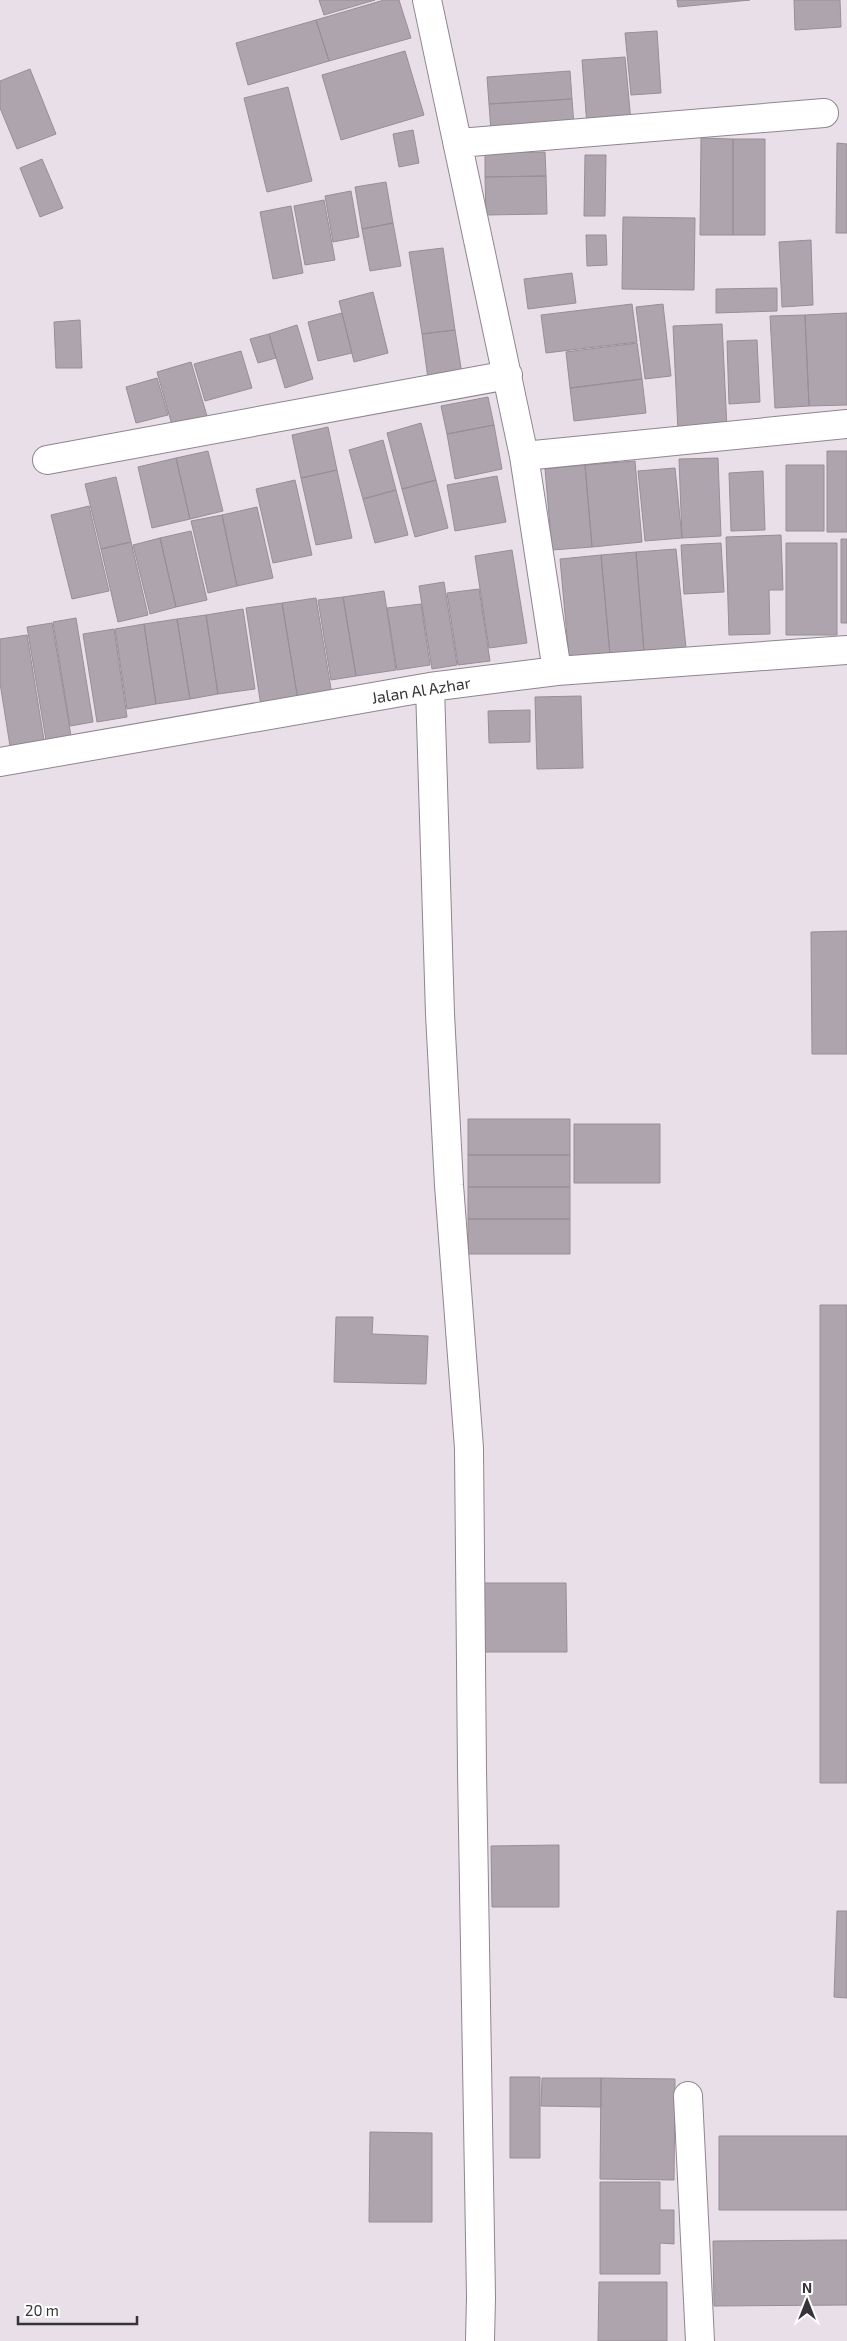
<svg xmlns="http://www.w3.org/2000/svg" width="847" height="2341" font-family="'Exo 2',sans-serif">
	<style>
		.building { fill: #aea4ae; stroke: #988e98 }
		.lines { fill: none; stroke-linecap: round; stroke-linejoin: round }
		.minor-casing { stroke: #8e858f; stroke-width: 30 }
		.minor { stroke: #fff; stroke-width: 28 }
		.labels { text-anchor: middle; stroke-width: 4; stroke-linejoin: round; paint-order: stroke }
		.street-label { font-size: 16px; fill: #373438; stroke: #fff }
	</style>
	<rect width="100%" height="100%" fill="#e8dfe9"/>
	<path class="building" d="M 319,0 L 375,0 L 324,15 Z
		M 384,0 L 399,0 L 411,38 L 329,61 L 316,20 Z
		M 677,0 L 750,0 L 678,7 Z
		M 794,0 L 840,0 L 841,27 L 795,30 Z
		M 316,20 L 329,61 L 248,85 L 236,43 Z
		M 657,31 L 661,93 L 631,95 L 625,33 Z
		M 405,51 L 424,115 L 341,140 L 322,75 Z
		M 625,57 L 631,122 L 587,126 L 582,60 Z
		M 30,69 L 56,134 L 17,149 L 0,108 L 0,81 Z
		M 570,71 L 572,99 L 489,104 L 487,77 Z
		M 288,87 L 312,181 L 267,192 L 244,98 Z
		M 572,99 L 574,126 L 491,131 L 489,104 Z
		M 413,130 L 419,163 L 399,167 L 393,134 Z
		M 701,138 L 733,139 L 733,235 L 700,235 Z
		M 733,139 L 765,139 L 765,235 L 733,235 Z
		M 837,143 L 847,144 L 847,233 L 836,233 Z
		M 545,152 L 546,176 L 485,177 L 485,153 Z
		M 585,155 L 606,155 L 605,216 L 584,216 Z
		M 42,159 L 63,208 L 40,217 L 20,168 Z
		M 546,176 L 547,214 L 486,215 L 485,177 Z
		M 386,182 L 393,223 L 362,229 L 355,187 Z
		M 351,191 L 359,237 L 333,242 L 325,196 Z
		M 324,200 L 335,260 L 305,265 L 294,206 Z
		M 291,206 L 303,273 L 273,279 L 260,212 Z
		M 623,217 L 695,218 L 694,290 L 622,289 Z
		M 393,223 L 401,266 L 370,271 L 362,229 Z
		M 586,235 L 606,235 L 607,265 L 587,266 Z
		M 811,240 L 813,305 L 782,307 L 779,242 Z
		M 443,248 L 455,330 L 422,334 L 409,252 Z
		M 572,273 L 576,303 L 528,309 L 524,279 Z
		M 777,288 L 777,311 L 716,313 L 716,289 Z
		M 373,292 L 388,353 L 354,362 L 339,301 Z
		M 632,304 L 637,342 L 546,353 L 541,315 Z
		M 663,304 L 671,376 L 645,379 L 636,307 Z
		M 342,313 L 352,353 L 318,361 L 308,322 Z
		M 847,313 L 847,405 L 809,406 L 805,315 Z
		M 805,315 L 809,406 L 775,408 L 770,316 Z
		M 80,320 L 82,368 L 56,368 L 54,322 Z
		M 722,324 L 727,429 L 678,431 L 673,326 Z
		M 297,325 L 313,379 L 285,388 L 269,334 Z
		M 455,330 L 462,374 L 428,379 L 422,334 Z
		M 269,334 L 276,358 L 258,363 L 250,339 Z
		M 757,340 L 760,402 L 729,404 L 727,341 Z
		M 637,343 L 642,379 L 570,388 L 566,352 Z
		M 241,351 L 252,388 L 205,401 L 194,364 Z
		M 191,362 L 207,416 L 172,425 L 157,372 Z
		M 157,378 L 168,415 L 136,423 L 126,387 Z
		M 642,379 L 646,413 L 574,421 L 570,388 Z
		M 488,397 L 494,425 L 447,434 L 441,406 Z
		M 421,423 L 436,480 L 402,489 L 387,433 Z
		M 494,425 L 502,469 L 455,479 L 447,434 Z
		M 328,427 L 337,470 L 301,478 L 292,435 Z
		M 383,440 L 396,490 L 363,499 L 349,450 Z
		M 208,451 L 223,511 L 190,519 L 176,458 Z
		M 827,451 L 847,451 L 847,532 L 827,532 Z
		M 176,458 L 190,519 L 152,528 L 138,467 Z
		M 718,458 L 721,536 L 682,538 L 679,459 Z
		M 635,461 L 642,542 L 592,547 L 585,465 Z
		M 585,465 L 592,547 L 552,550 L 545,469 Z
		M 786,465 L 824,465 L 824,531 L 786,531 Z
		M 675,468 L 682,538 L 645,541 L 638,471 Z
		M 337,470 L 352,538 L 316,545 L 301,478 Z
		M 763,471 L 765,530 L 731,531 L 729,473 Z
		M 497,476 L 506,522 L 455,531 L 447,485 Z
		M 116,477 L 131,542 L 101,549 L 85,484 Z
		M 295,480 L 312,555 L 273,563 L 256,489 Z
		M 436,480 L 448,528 L 415,537 L 402,489 Z
		M 396,490 L 408,535 L 375,543 L 363,499 Z
		M 89,506 L 109,591 L 72,599 L 51,515 Z
		M 257,507 L 273,578 L 237,586 L 222,515 Z
		M 222,515 L 237,586 L 208,593 L 191,521 Z
		M 191,531 L 207,600 L 176,607 L 160,538 Z
		M 781,535 L 783,590 L 769,590 L 770,634 L 729,635 L 726,537 Z
		M 160,538 L 176,607 L 150,614 L 133,545 Z
		M 841,539 L 847,539 L 847,623 L 841,623 Z
		M 131,542 L 148,615 L 118,622 L 101,549 Z
		M 721,543 L 724,592 L 684,594 L 681,545 Z
		M 786,543 L 837,543 L 837,635 L 786,635 Z
		M 676,549 L 686,648 L 644,652 L 636,552 Z
		M 512,550 L 527,643 L 489,648 L 475,556 Z
		M 636,552 L 644,652 L 610,655 L 601,555 Z
		M 601,555 L 610,655 L 569,658 L 560,559 Z
		M 444,582 L 457,665 L 432,669 L 419,586 Z
		M 479,589 L 490,661 L 458,665 L 447,593 Z
		M 384,591 L 396,670 L 356,676 L 343,597 Z
		M 343,597 L 356,676 L 331,680 L 318,600 Z
		M 316,598 L 332,695 L 298,700 L 282,603 Z
		M 282,603 L 298,700 L 261,706 L 246,608 Z
		M 421,604 L 430,665 L 397,670 L 387,608 Z
		M 243,609 L 255,689 L 218,694 L 206,615 Z
		M 206,615 L 218,694 L 190,699 L 177,619 Z
		M 76,618 L 93,722 L 70,726 L 53,622 Z
		M 177,619 L 190,699 L 156,704 L 144,624 Z
		M 52,623 L 71,736 L 46,740 L 27,627 Z
		M 144,624 L 156,704 L 127,709 L 115,629 Z
		M 114,629 L 127,717 L 97,722 L 83,634 Z
		M 27,635 L 44,740 L 10,746 L 0,683 L 0,639 Z
		M 581,696 L 583,768 L 537,769 L 535,697 Z
		M 530,710 L 530,742 L 489,743 L 488,711 Z
		M 847,931 L 847,1054 L 812,1054 L 811,932 Z
		M 468,1119 L 570,1119 L 570,1155 L 468,1155 Z
		M 574,1124 L 660,1124 L 660,1183 L 574,1183 Z
		M 468,1155 L 570,1155 L 570,1187 L 468,1187 Z
		M 468,1187 L 570,1187 L 570,1219 L 468,1219 Z
		M 468,1219 L 570,1219 L 570,1254 L 468,1254 Z
		M 820,1305 L 847,1305 L 847,1783 L 820,1783 Z
		M 336,1317 L 373,1317 L 372,1334 L 428,1336 L 426,1384 L 334,1382 Z
		M 484,1583 L 566,1583 L 567,1652 L 485,1652 Z
		M 559,1845 L 559,1907 L 492,1907 L 491,1846 Z
		M 837,1911 L 847,1911 L 847,1998 L 834,1997 Z
		M 510,2077 L 540,2077 L 540,2158 L 510,2158 Z
		M 542,2078 L 601,2078 L 601,2107 L 541,2106 Z
		M 601,2078 L 675,2079 L 674,2180 L 600,2179 Z
		M 370,2132 L 432,2133 L 432,2222 L 369,2222 Z
		M 719,2136 L 847,2136 L 847,2210 L 719,2210 Z
		M 600,2182 L 660,2182 L 660,2210 L 674,2210 L 674,2244 L 660,2243 L 660,2274 L 600,2274 Z
		M 847,2240 L 847,2305 L 714,2306 L 713,2241 Z
		M 599,2282 L 667,2282 L 667,2341 L 598,2341 Z"/>
	<g class="lines">
		<defs>
			<path id="minor" d="M 427,0 L 524,456 L 557,671
				M 459,143 L 824,113
				M 524,456 L 847,424
				M 47,460 L 508,375
				M 430,687 L 440,1014 L 449,1185 L 469,1448 L 472,1770 L 481,2297 L 480,2341
				M 0,762 L 430,687 L 557,671 L 847,650
				M 688,2096 L 700,2341"/>
		</defs>
		<use href="#minor" class="minor-casing"/>
		<use href="#minor" class="minor"/>
	</g>
	<g class="labels">
		<g class="street-label">
			<text transform="translate(421 690) rotate(-9)" y="6">Jalan Al Azhar</text>
		</g>
	</g>
	<g transform="translate(807 2301)" stroke="#ffffff" stroke-width="4" paint-order="stroke">
	<path d="M0-4L9 19L0 12L-9 19Z" fill="#373438"/>
	<text y="-8" font-size="14" font-weight="bold" text-anchor="middle" fill="#373438">N</text>
	</g>
	<path d="M18 2316v8h119v-8" fill="none" stroke="#373438" stroke-width="2.5"/>
	<text x="25" y="2316" font-size="15" fill="#373438" stroke="#ffffff" stroke-width="4" paint-order="stroke">20 m</text>
</svg>
